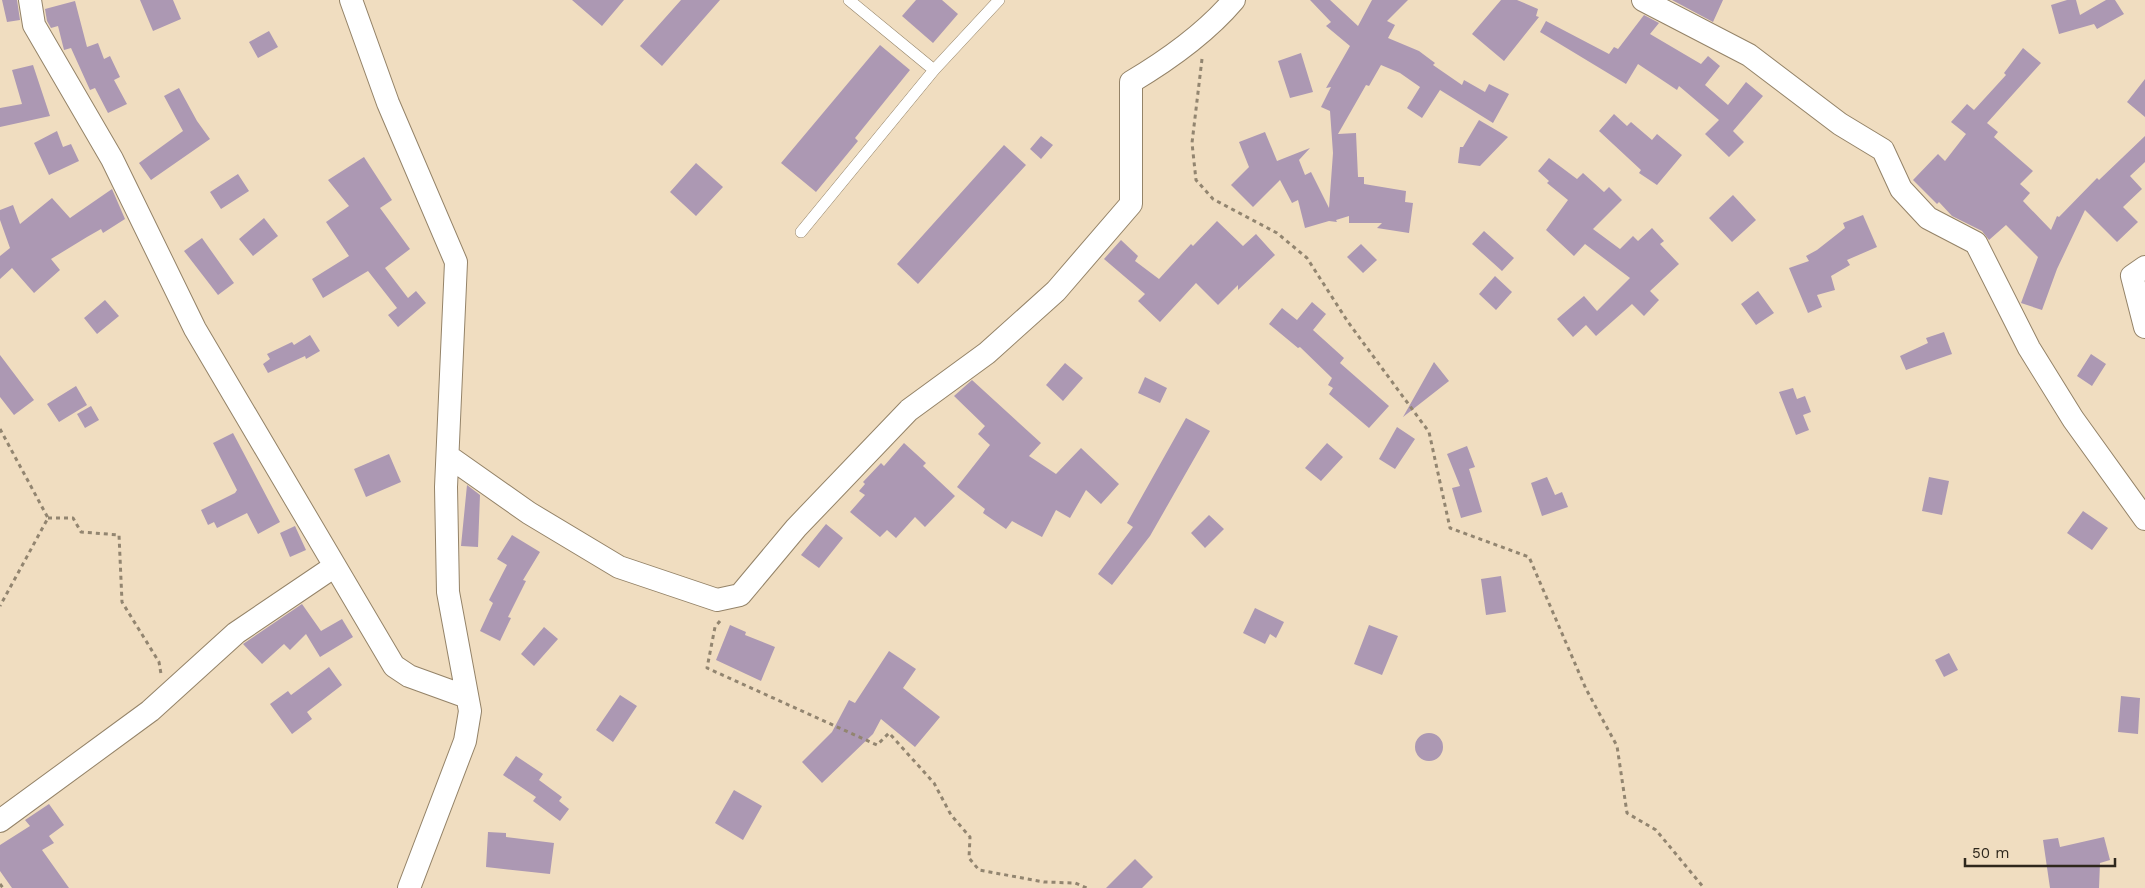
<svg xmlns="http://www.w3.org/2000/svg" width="2145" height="888" font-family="'Work Sans',sans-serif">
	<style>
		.building { fill: #ac98b3 }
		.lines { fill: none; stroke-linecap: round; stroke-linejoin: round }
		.service-casing { stroke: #948368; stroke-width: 12 }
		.minor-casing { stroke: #948368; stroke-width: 24 }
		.path { stroke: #928570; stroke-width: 3; stroke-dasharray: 4 4; stroke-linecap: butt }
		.service { stroke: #fff; stroke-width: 11 }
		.minor { stroke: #fff; stroke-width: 22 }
	</style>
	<rect width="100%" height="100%" fill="#f0ddc0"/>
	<path class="building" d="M 2,0 L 17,0 L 20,20 L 7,22 Z
		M 140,0 L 173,0 L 181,19 L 153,31 Z
		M 572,0 L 624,0 L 602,26 Z
		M 681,0 L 720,0 L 662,66 L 640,46 Z
		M 916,0 L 942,0 L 958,14 L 933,43 L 902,16 Z
		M 1310,0 L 1330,0 L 1358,26 L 1372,0 L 1408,0 L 1387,21 L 1395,25 L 1388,38 L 1419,51 L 1435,63 L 1433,65 L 1462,85 L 1464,80 L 1485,92 L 1489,84 L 1509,94 L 1493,123 L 1440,90 L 1422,118 L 1407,108 L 1420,87 L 1400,73 L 1381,65 L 1369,86 L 1366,85 L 1338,134 L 1356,133 L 1358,177 L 1364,177 L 1364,184 L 1406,191 L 1405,202 L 1413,203 L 1409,233 L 1377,228 L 1382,223 L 1349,223 L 1349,216 L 1336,220 L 1337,222 L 1329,221 L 1305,228 L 1298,200 L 1292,203 L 1280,180 L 1253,207 L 1231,185 L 1249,167 L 1239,142 L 1265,132 L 1277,161 L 1310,148 L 1299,160 L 1305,175 L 1311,172 L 1329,208 L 1333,153 L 1330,111 L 1321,107 L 1331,87 L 1326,88 L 1350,46 L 1326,26 L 1331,22 Z
		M 1501,0 L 1517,0 L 1538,9 L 1536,16 L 1539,17 L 1504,61 L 1472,34 Z
		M 1672,0 L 1723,0 L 1713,22 Z
		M 2067,0 L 2076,0 L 2080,15 L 2106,0 L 2115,0 L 2124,14 L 2097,29 L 2094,24 L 2059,34 L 2051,5 Z
		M 75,1 L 87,47 L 98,43 L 104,59 L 110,56 L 120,77 L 114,80 L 127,104 L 108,113 L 95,88 L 90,90 L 71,48 L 64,50 L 58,26 L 51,28 L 47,21 L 45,9 Z
		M 1644,15 L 1659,23 L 1650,34 L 1701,64 L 1708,56 L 1720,66 L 1705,85 L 1728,105 L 1746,82 L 1763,96 L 1733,131 L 1744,142 L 1729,157 L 1705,134 L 1719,120 L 1679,86 L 1677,90 L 1638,64 L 1626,84 L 1540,32 L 1546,21 L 1609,54 L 1614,47 L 1618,49 Z
		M 269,31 L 278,47 L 258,58 L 249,42 Z
		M 880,45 L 910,70 L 855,138 L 858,141 L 816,192 L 781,163 Z
		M 2023,48 L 2041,63 L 1987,123 L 1998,132 L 1994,137 L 2033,171 L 2020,184 L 2030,193 L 2023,201 L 2051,230 L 2057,216 L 2059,217 L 2097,178 L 2099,180 L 2145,136 L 2145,162 L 2130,176 L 2142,189 L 2123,207 L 2138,222 L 2117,242 L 2085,210 L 2057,269 L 2042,310 L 2021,303 L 2038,257 L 2006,225 L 1989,240 L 1982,231 L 1952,216 L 1939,202 L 1937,204 L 1913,180 L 1938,154 L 1945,161 L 1966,134 L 1951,122 L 1967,104 L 1974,110 L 2006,75 L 2004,73 Z
		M 1301,53 L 1313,92 L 1290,98 L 1278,61 Z
		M 33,65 L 50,116 L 0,127 L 0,108 L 22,104 L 12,70 Z
		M 2145,79 L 2145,117 L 2127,102 Z
		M 179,88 L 197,121 L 210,139 L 151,180 L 139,163 L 183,131 L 164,96 Z
		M 1614,114 L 1627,126 L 1631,122 L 1652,140 L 1657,134 L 1682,155 L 1657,185 L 1639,173 L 1641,170 L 1599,131 Z
		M 1479,120 L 1508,137 L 1480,166 L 1458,163 L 1460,147 L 1463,147 Z
		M 57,131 L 63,147 L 71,144 L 79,161 L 49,175 L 34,143 Z
		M 1041,136 L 1053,145 L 1041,159 L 1030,149 Z
		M 1004,145 L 1026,165 L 918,284 L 897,264 Z
		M 364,157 L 392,200 L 380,208 L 410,249 L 385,268 L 408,298 L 416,291 L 426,303 L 398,327 L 388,315 L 397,308 L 368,271 L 323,298 L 312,279 L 349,256 L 326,222 L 349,206 L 328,180 Z
		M 1549,158 L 1577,179 L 1583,173 L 1604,192 L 1609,187 L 1622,200 L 1593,229 L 1620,249 L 1633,236 L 1638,241 L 1652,228 L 1664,241 L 1660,244 L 1679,264 L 1650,291 L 1659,300 L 1644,316 L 1632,304 L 1596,336 L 1586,325 L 1573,337 L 1557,319 L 1584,296 L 1597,311 L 1630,278 L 1585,244 L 1574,256 L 1546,230 L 1568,200 L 1547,183 L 1549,181 L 1538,171 Z
		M 696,163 L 723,187 L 696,216 L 670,192 Z
		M 238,174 L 249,191 L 221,209 L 210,192 Z
		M 112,189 L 125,219 L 103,233 L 101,229 L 87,237 L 51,259 L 60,270 L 34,293 L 12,268 L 0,279 L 0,256 L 10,248 L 0,220 L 0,210 L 13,205 L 20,224 L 52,198 L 70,218 Z
		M 1733,195 L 1756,220 L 1732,242 L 1709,218 Z
		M 1863,215 L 1877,247 L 1847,260 L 1850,265 L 1831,276 L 1835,290 L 1817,295 L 1822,307 L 1808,313 L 1789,268 L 1809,261 L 1806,256 L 1817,250 L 1845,228 L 1843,223 Z
		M 264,218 L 278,236 L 253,256 L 239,239 Z
		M 1217,221 L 1243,246 L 1256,234 L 1275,255 L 1238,290 L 1238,285 L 1218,305 L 1196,283 L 1160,322 L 1138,301 L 1145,294 L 1104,259 L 1121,240 L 1138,256 L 1135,261 L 1159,279 L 1191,244 L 1193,246 Z
		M 1484,231 L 1514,258 L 1502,271 L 1472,244 Z
		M 202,238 L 234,283 L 218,295 L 184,251 Z
		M 1361,244 L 1377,260 L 1363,273 L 1347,257 Z
		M 1495,276 L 1512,292 L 1496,310 L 1479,294 Z
		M 1758,291 L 1774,313 L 1756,325 L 1741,304 Z
		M 105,300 L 119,316 L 97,334 L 84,318 Z
		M 1312,302 L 1326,314 L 1313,330 L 1344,358 L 1340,363 L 1389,406 L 1369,428 L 1329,394 L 1333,388 L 1328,385 L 1332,378 L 1300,347 L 1298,348 L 1269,324 L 1282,308 L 1297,320 Z
		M 1944,332 L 1952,354 L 1906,370 L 1900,356 L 1928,343 L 1926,338 Z
		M 310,335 L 320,351 L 306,359 L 305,356 L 268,373 L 263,364 L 270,359 L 267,354 L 292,342 L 294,345 Z
		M 2091,354 L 2106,364 L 2092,386 L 2077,376 Z
		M 0,355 L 34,400 L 14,415 L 0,397 Z
		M 1434,362 L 1449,381 L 1403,417 Z
		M 1065,363 L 1083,378 L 1063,401 L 1046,385 Z
		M 1145,377 L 1167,388 L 1160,403 L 1138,393 Z
		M 972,380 L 1041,443 L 1029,456 L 1056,474 L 1081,448 L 1119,484 L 1101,504 L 1086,490 L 1070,518 L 1056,510 L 1042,537 L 1012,521 L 1006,529 L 983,513 L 985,509 L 957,487 L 990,445 L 978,434 L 985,426 L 954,396 Z
		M 76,386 L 87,405 L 59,422 L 47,404 Z
		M 1793,388 L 1797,399 L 1805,396 L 1811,412 L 1803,415 L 1809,430 L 1796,435 L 1779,392 Z
		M 91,406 L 99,420 L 85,428 L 77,414 Z
		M 1186,418 L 1210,431 L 1150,536 L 1112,585 L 1098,574 L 1133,527 L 1127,523 Z
		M 1397,427 L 1415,439 L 1395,469 L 1379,459 Z
		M 233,433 L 280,522 L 258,534 L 247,513 L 217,528 L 214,522 L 208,525 L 201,510 L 235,493 L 237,490 L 213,443 Z
		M 904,443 L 926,463 L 923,466 L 955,496 L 925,527 L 915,517 L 896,538 L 887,530 L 880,537 L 850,512 L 865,495 L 859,491 L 865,484 L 863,482 L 881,463 L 884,466 Z
		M 1327,443 L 1343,457 L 1321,481 L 1305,468 Z
		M 1467,446 L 1475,467 L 1469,469 L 1482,512 L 1461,518 L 1452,488 L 1460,486 L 1447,454 Z
		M 389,454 L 401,482 L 366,497 L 354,469 Z
		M 1547,477 L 1555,495 L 1562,492 L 1568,507 L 1542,516 L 1531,483 Z
		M 1929,477 L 1949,481 L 1942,515 L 1922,511 Z
		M 467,485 L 480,495 L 478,547 L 461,546 Z
		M 2083,511 L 2108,528 L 2092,550 L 2067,533 Z
		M 1209,515 L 1224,529 L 1205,548 L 1191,533 Z
		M 826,524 L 843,538 L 819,568 L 801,555 Z
		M 295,526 L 306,550 L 290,557 L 280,533 Z
		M 512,535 L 540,552 L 523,580 L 526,581 L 508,617 L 511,618 L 500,641 L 480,631 L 493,603 L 489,600 L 507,565 L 497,559 Z
		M 1501,576 L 1506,612 L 1486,615 L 1481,579 Z
		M 302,604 L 321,631 L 342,619 L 353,637 L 320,657 L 306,634 L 290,650 L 284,644 L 262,664 L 243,644 Z
		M 1255,608 L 1284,622 L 1276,638 L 1270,634 L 1265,644 L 1243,633 Z
		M 730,625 L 746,632 L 745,635 L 775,647 L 761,681 L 716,660 Z
		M 1369,625 L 1398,636 L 1382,675 L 1354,664 Z
		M 544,627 L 558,639 L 534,666 L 521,654 Z
		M 889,651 L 916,669 L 903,688 L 940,717 L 915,747 L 881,719 L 873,734 L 822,783 L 802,762 L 832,732 L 849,700 L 855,703 Z
		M 1949,653 L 1958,670 L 1944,677 L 1935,660 Z
		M 329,667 L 342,685 L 307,712 L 312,719 L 292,734 L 270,704 L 288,691 L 291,695 Z
		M 620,695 L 637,706 L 613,742 L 596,730 Z
		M 2121,696 L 2140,698 L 2138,734 L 2118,732 Z
		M1415 747a14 14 0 1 1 28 0a14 14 0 1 1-28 0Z
		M 516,756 L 543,774 L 539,780 L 562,797 L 559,801 L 569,809 L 560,821 L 533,801 L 536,797 L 503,775 Z
		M 734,790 L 762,806 L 743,840 L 715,823 Z
		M 49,804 L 64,825 L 49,836 L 54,843 L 42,850 L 69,888 L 12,888 L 0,871 L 0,845 L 30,826 L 25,820 Z
		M 488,832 L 506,833 L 506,837 L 554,843 L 550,874 L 486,867 Z
		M 2104,837 L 2110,860 L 2100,863 L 2099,888 L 2050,888 L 2043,840 L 2058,838 L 2060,847 Z
		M 1135,859 L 1153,877 L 1142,888 L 1106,888 Z"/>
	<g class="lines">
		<defs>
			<path id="service" d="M 849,0 L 934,70 L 999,0
				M 801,232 L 934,70"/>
			<path id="minor" d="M 30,0 L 34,25 L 112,159 L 195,329 L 394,666 L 409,676 L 467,697
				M 351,0 L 388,103 L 456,262 L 446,487 L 448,592 L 470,711 L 465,741 L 409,888
				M 1643,0 L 1749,55 L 1840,124 L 1883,150 L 1901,189 L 1928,218 L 1976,243 L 2029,348 L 2073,419 L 2145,519
				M 2145,267 L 2132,276 L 2145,327
				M 448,456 L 529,513 L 619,567 L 717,600 L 740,595 L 796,528 L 909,410 L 987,353 L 1056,291 L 1131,204 L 1131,82 C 1168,60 1206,33 1234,0
				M 0,821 L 150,711 L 236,633 L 335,566"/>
		</defs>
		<use href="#service" class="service-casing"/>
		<use href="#minor" class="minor-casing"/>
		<path class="path" d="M 1202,59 L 1192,143 L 1196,180 L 1213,199 L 1277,233 L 1307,258 L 1348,322 L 1429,432 L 1450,528 L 1529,557 L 1586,689 L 1617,746 L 1627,813 L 1656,830 L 1704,888
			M 0,429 L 48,518 L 0,606
			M 48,518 L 73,518 L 81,532 L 119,535 L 122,602 L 159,662 L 161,674
			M 720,621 L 715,627 L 707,668 L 877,745 L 889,733 L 934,783 L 951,815 L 970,837 L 969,858 L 979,870 L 1044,882 L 1075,883 L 1087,888
			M 0,884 L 3,888"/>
		<use href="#service" class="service"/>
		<use href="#minor" class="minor"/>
	</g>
	<path d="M1965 858v8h150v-8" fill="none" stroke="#2e271c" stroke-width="2.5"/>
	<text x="1972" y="858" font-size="15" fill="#2e271c" stroke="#f0ddc0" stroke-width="4" paint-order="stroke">50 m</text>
</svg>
